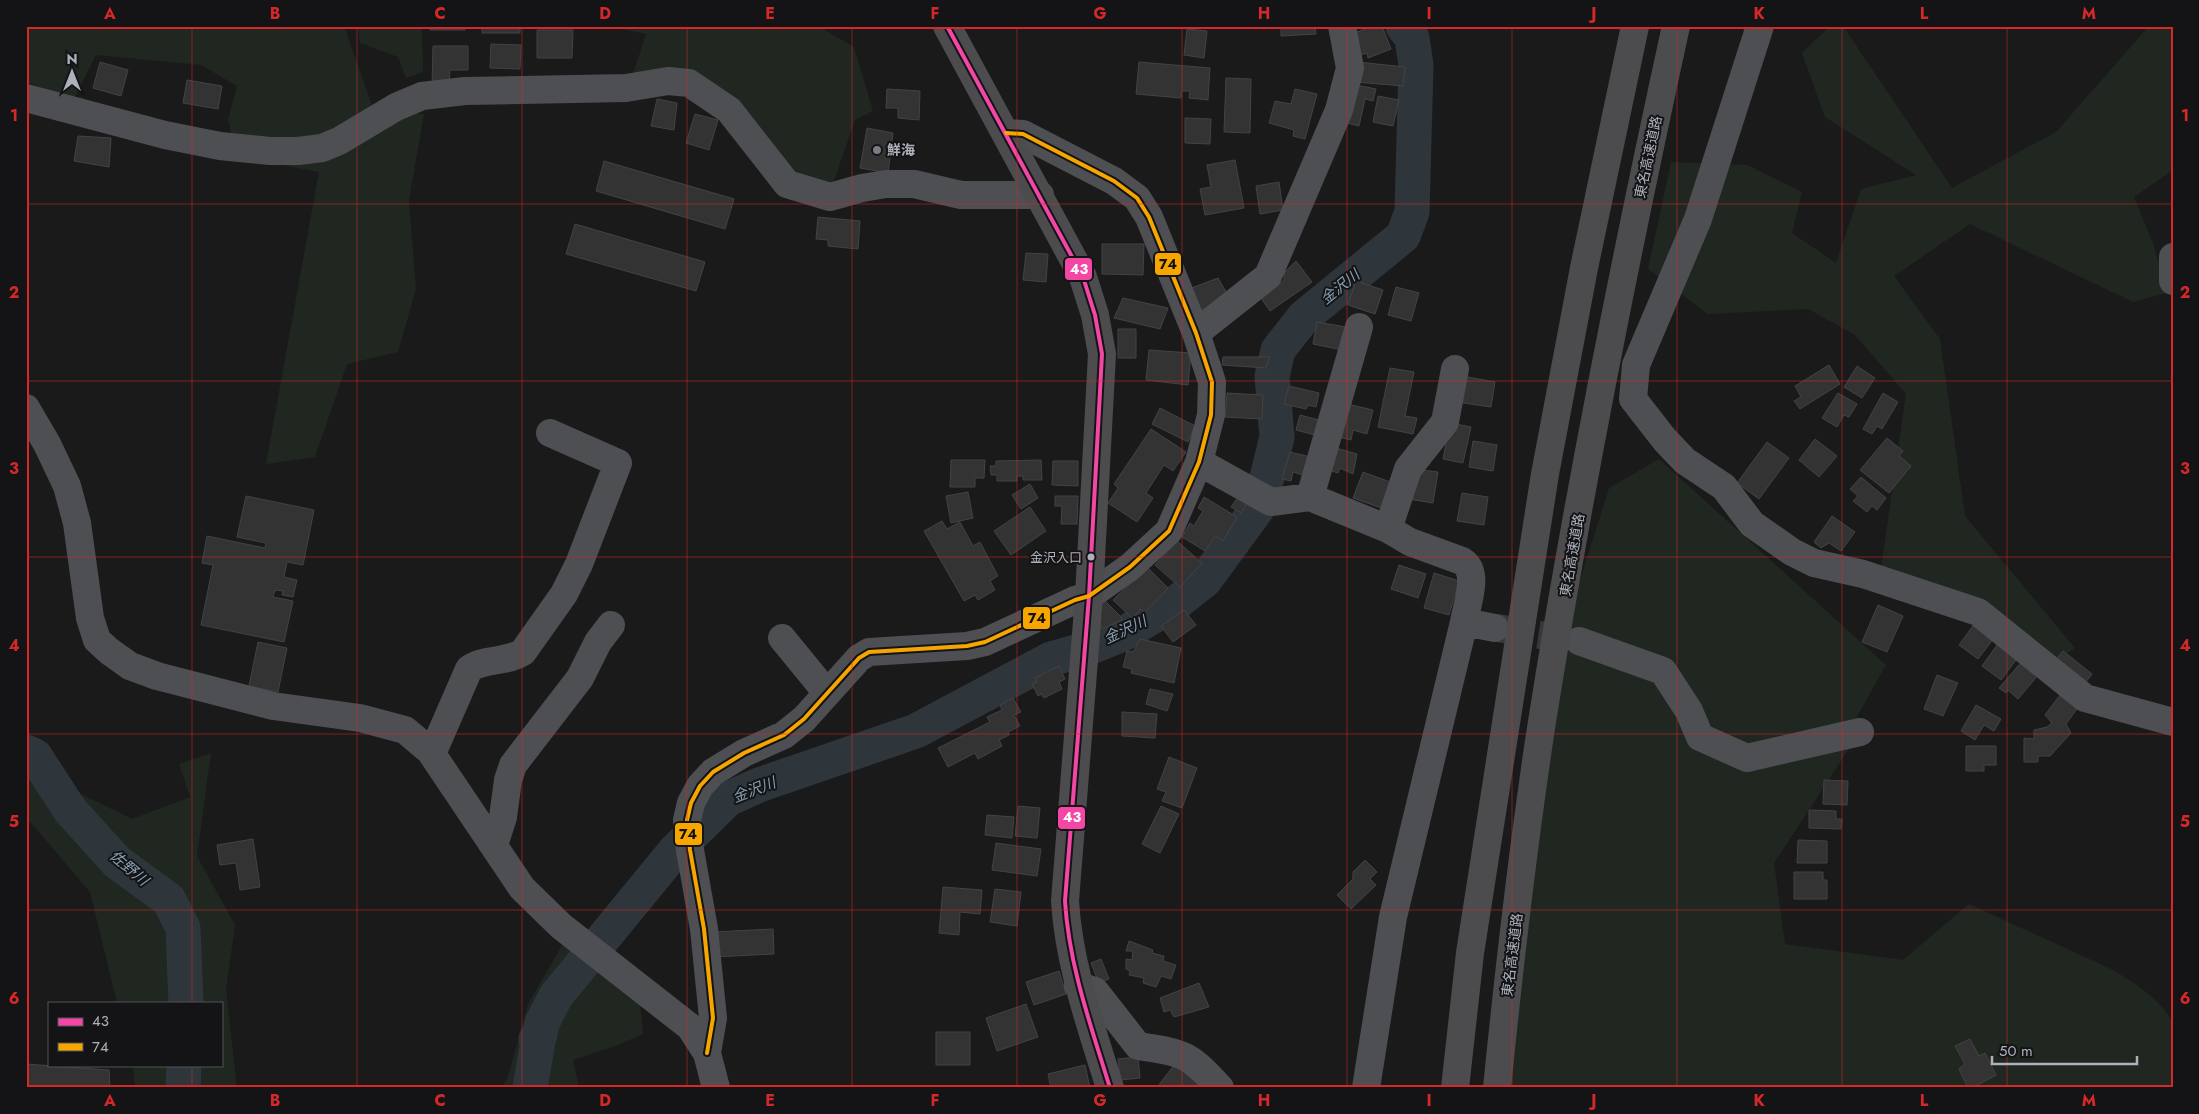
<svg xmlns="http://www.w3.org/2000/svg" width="2199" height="1114" font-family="Jost,'Noto Sans JP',sans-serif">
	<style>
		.green { fill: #202721 }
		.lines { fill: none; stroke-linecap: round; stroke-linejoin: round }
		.river { stroke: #2e363c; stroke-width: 35 }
		.building { fill: #333334; stroke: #424346 }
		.minor-tunnel { stroke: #37383a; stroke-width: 28; stroke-dasharray: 28 14; stroke-linecap: butt }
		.minor { stroke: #4e4f53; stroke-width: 28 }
		.major { stroke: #4c4c4f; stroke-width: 28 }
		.highway { stroke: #4c4c4f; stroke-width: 28 }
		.bus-1-casing { stroke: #141416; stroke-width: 8 }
		.bus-2-casing { stroke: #141416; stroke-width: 8 }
		.bus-1 { stroke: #f346a5; stroke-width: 4 }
		.bus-2 { stroke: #f7a600; stroke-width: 4 }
		.grid { fill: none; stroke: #d62828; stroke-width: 1; stroke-opacity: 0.55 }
		.poi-dot { fill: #797c82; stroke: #141416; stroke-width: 2 }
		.bus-dot { fill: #acb1ba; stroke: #141416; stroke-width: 2 }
		.labels { text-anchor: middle; stroke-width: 4; stroke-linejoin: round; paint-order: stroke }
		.bus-label { font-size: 13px; fill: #acb1ba; stroke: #141416; text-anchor: end }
		.poi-label { font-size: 14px; font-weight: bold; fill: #acb1ba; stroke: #141416; text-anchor: start }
		.street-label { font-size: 14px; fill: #acb1ba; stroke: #141416 }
		.water-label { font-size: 15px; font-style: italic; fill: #86a0b2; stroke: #141416 }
		.line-badge { stroke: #141416; stroke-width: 2 }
		.badge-label { font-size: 14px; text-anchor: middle; font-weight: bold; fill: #fff }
		.pale-badge-label { font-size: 14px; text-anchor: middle; font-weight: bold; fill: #111 }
		.neatline { fill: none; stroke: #d62828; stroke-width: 2 }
		.grid-label { font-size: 16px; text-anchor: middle; font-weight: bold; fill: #d62828 }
	</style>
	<rect width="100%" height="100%" fill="#1a1a1a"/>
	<path class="green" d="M 26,26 L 344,26 L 374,111 L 424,114 L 409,200 L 416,289 L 398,352 L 347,364 L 315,457 L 266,464 L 319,172 L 236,156 L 228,119 L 237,86 L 201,65 L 96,55 L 74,99 L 26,82 Z
		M 358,26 L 422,26 L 423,72 L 406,78 L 398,57 L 360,43 Z
		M 607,26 L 818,26 L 854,47 L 873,111 L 855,120 L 830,192 L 793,179 L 695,76 L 632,77 L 646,34 Z
		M 1830,26 L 1843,26 L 1952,188 L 2056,132 L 2149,26 L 2173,26 L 2173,170 L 2134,197 L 2153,243 L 2167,293 L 2133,302 L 1970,224 L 1894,276 L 1940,339 L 1965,516 L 2075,648 L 2057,660 L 1881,569 L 1906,394 L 1855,335 L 1808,309 L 1708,314 L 1648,269 L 1671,162 L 1747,165 L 1802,192 L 1792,233 L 1836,263 L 1861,189 L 1916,175 L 1825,117 L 1802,53 Z
		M 1659,459 L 1886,665 L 1853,724 L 1860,732 L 1774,863 L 1785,944 L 1903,960 L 1969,904 L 2109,968 C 2129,979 2167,1002 2173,1026 C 2176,1040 2173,1072 2173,1088 L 1509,1088 L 1535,843 L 1567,621 L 1609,488 Z
		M 211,753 L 197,856 L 235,925 L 226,989 L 237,1088 L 135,1088 L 133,1065 L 221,1065 L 221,1003 L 117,1003 L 90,892 L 26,817 L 26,767 L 132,819 L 190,797 L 179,764 Z
		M 565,940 L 640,1002 L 643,1034 L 618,1045 L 573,1060 L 579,1088 L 501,1088 L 508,1077 L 528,1004 Z"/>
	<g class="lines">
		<path class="river" d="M 26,752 L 35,756 L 70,810 L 117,862 L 169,900 L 183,928 L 186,1003
			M 183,1088 L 184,1065
			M 530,1088 L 538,1041 L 536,1039 L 540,1035 L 542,1023 L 556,996 L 674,852 L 728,799 L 759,785 L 916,731 L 1051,659 L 1086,649 L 1123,634 L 1176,603 L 1205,580 L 1257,509 L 1267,478 L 1277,437 L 1272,376 L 1278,350 L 1304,317 L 1403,236 L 1412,212 L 1416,65 L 1412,38 L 1403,26"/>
	</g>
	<path class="building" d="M 430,26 L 465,26 L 465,30 L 430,30 Z
		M 482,26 L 520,26 L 520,33 L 482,33 Z
		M 1281,26 L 1315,26 L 1316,34 L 1281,36 Z
		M 1372,26 L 1382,26 L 1391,49 L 1368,58 L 1367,53 L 1358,56 L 1350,35 Z
		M 1187,29 L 1207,31 L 1204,58 L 1184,55 Z
		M 537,30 L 573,30 L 572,58 L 537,58 Z
		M 491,44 L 521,45 L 520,69 L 490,68 Z
		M 433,46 L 468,46 L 468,70 L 450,70 L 449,86 L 432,86 Z
		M 100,62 L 128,70 L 121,96 L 93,88 Z
		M 1139,62 L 1210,68 L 1208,100 L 1189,98 L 1190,91 L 1182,91 L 1181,98 L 1136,94 Z
		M 1358,62 L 1405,67 L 1403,86 L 1356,82 Z
		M 1226,78 L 1251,79 L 1250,133 L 1224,132 Z
		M 187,80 L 222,86 L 218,109 L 183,103 Z
		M 1352,84 L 1376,89 L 1373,101 L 1365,99 L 1359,126 L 1343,122 Z
		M 887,89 L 920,91 L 919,120 L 898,118 L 898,108 L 886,108 Z
		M 1295,89 L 1317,94 L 1305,139 L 1293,136 L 1294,130 L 1269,123 L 1275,101 L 1291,104 Z
		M 1378,96 L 1399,100 L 1393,126 L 1373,122 Z
		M 657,99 L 677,103 L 674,130 L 651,126 Z
		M 695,114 L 718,120 L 709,150 L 686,143 Z
		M 1185,118 L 1211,119 L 1210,144 L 1185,143 Z
		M 867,128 L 893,133 L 888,173 L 860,168 Z
		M 78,136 L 111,138 L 109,167 L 74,161 Z
		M 1235,160 L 1244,208 L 1205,215 L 1200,189 L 1211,187 L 1207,165 Z
		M 604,161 L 734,199 L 725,229 L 596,191 Z
		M 1279,182 L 1283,210 L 1260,214 L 1256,186 Z
		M 818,217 L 860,221 L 858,249 L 828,246 L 828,240 L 816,239 Z
		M 575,224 L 705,262 L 696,291 L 566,254 Z
		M 1102,244 L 1144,244 L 1143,275 L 1102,274 Z
		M 1026,253 L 1048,254 L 1046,282 L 1023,280 Z
		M 1296,261 L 1312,282 L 1270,311 L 1261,298 L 1284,280 L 1284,273 Z
		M 1218,278 L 1230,299 L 1200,310 L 1189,289 Z
		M 1356,281 L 1383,290 L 1375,314 L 1348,305 Z
		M 1396,287 L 1419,293 L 1411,321 L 1388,315 Z
		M 1123,298 L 1168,308 L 1160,329 L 1114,318 Z
		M 1317,322 L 1346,327 L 1342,350 L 1313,344 Z
		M 1118,329 L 1136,329 L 1136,358 L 1118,358 Z
		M 1149,350 L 1191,353 L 1188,385 L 1146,380 Z
		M 1223,357 L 1270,357 L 1266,368 L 1222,365 Z
		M 1829,365 L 1840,384 L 1800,409 L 1794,401 L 1801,397 L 1795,386 Z
		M 1857,366 L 1875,378 L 1862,398 L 1844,387 Z
		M 1390,368 L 1414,372 L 1405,416 L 1417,418 L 1413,434 L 1378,427 Z
		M 1462,376 L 1495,382 L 1491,407 L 1457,402 Z
		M 1289,386 L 1319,393 L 1316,407 L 1308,405 L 1306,409 L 1284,404 Z
		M 1227,393 L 1263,395 L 1262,419 L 1225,417 Z
		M 1838,393 L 1857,404 L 1849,417 L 1844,415 L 1837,427 L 1822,418 Z
		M 1883,393 L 1898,402 L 1882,429 L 1877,426 L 1872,434 L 1863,429 Z
		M 1347,404 L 1373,410 L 1367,434 L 1353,430 L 1351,440 L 1338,437 Z
		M 1160,408 L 1195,426 L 1188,442 L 1152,424 Z
		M 1300,415 L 1319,420 L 1315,435 L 1296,430 Z
		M 1450,423 L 1471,427 L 1463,463 L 1443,459 Z
		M 1151,429 L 1186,452 L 1173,471 L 1164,465 L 1146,493 L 1153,498 L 1137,522 L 1108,503 L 1118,488 L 1114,484 Z
		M 1887,438 L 1903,451 L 1899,456 L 1911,466 L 1889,493 L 1860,470 Z
		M 1815,439 L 1837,456 L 1819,477 L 1799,460 Z
		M 1473,441 L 1497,445 L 1493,471 L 1469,467 Z
		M 1767,442 L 1789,458 L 1759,499 L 1737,483 Z
		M 1329,446 L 1357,454 L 1353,474 L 1340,468 L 1338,473 L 1323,468 Z
		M 1290,452 L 1311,457 L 1306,476 L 1293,472 L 1291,481 L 1282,479 Z
		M 951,460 L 985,460 L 984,478 L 975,478 L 975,487 L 950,487 Z
		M 1041,460 L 1042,480 L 1023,480 L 1023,476 L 1017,476 L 1017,481 L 997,481 L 997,475 L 991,475 L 990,466 L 996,466 L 996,461 Z
		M 1053,461 L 1078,461 L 1078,486 L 1052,485 Z
		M 1413,469 L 1438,472 L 1433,503 L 1408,499 Z
		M 1363,472 L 1393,483 L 1384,509 L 1353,498 Z
		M 1861,477 L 1886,498 L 1877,510 L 1872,506 L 1867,512 L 1853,501 L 1858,496 L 1850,489 Z
		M 1030,484 L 1038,498 L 1021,509 L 1012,495 Z
		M 968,492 L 973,518 L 951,523 L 946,496 Z
		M 1462,493 L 1488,497 L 1484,525 L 1457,521 Z
		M 246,496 L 314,510 L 303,565 L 287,562 L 284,577 L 297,580 L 293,597 L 282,595 L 283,591 L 275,590 L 273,597 L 293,601 L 284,642 L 201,625 L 213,565 L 202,563 L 207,536 L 265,548 L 266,543 L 237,537 Z
		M 1055,496 L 1078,496 L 1077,524 L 1061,524 L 1062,506 L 1055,506 Z
		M 1204,497 L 1237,517 L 1223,541 L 1215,536 L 1205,551 L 1182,537 L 1190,523 L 1194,526 L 1203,511 L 1198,508 Z
		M 1238,497 L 1247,503 L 1241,513 L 1231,507 Z
		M 1030,507 L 1046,531 L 1011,555 L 994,531 Z
		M 1832,516 L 1855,532 L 1841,551 L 1829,543 L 1821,548 L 1814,542 Z
		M 942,521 L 947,529 L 960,522 L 973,546 L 980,542 L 998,576 L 990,581 L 995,590 L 978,600 L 975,595 L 964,601 L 924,531 Z
		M 1177,541 L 1202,563 L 1180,587 L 1155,565 Z
		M 1399,565 L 1426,574 L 1418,598 L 1391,589 Z
		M 1147,567 L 1168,588 L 1144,613 L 1141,609 L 1132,618 L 1113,600 Z
		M 1434,573 L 1459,581 L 1449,615 L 1424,608 Z
		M 1102,598 L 1123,619 L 1103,629 L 1099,623 Z
		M 1878,605 L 1903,616 L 1887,652 L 1862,642 Z
		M 1184,610 L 1196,625 L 1173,642 L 1161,626 Z
		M 1975,623 L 1994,638 L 1978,659 L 1959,645 Z
		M 1140,639 L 1181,648 L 1174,683 L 1131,673 L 1132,669 L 1123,667 L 1127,651 L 1133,652 Z
		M 2000,641 L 2019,656 L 2001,680 L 1982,666 Z
		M 258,642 L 287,648 L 278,692 L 249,686 Z
		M 2063,651 L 2092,674 L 2085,683 L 2056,660 Z
		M 2023,660 L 2039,674 L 2018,699 L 2008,690 L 2006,693 L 1999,688 Z
		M 1059,666 L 1065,679 L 1059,682 L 1062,689 L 1044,698 L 1041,694 L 1038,696 L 1032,684 L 1037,682 L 1035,678 Z
		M 1937,675 L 1958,683 L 1943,716 L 1924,709 Z
		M 1150,689 L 1173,694 L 1167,711 L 1146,704 Z
		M 2063,691 L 2079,706 L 2066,724 L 2071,733 L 2050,756 L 2038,756 L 2038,762 L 2024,762 L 2024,738 L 2034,739 L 2034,730 L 2047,727 L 2052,723 L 2045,715 Z
		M 1013,698 L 1021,712 L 1014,715 L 1020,726 L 1008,732 L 1009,735 L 999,740 L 1002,746 L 978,759 L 975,753 L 948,767 L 938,748 L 990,722 L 987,717 L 1002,710 L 1000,705 Z
		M 1976,705 L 2001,719 L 1994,731 L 1984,725 L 1975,740 L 1961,731 Z
		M 1122,712 L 1157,714 L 1155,738 L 1122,736 Z
		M 1966,746 L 1996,746 L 1996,765 L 1984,765 L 1984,771 L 1966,771 Z
		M 1169,757 L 1197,768 L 1182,808 L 1162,801 L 1166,792 L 1157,789 Z
		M 1824,780 L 1848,781 L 1847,805 L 1823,804 Z
		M 1018,806 L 1040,808 L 1037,838 L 1015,836 Z
		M 1161,806 L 1179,814 L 1160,853 L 1142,844 Z
		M 1809,810 L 1836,811 L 1836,819 L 1842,819 L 1841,829 L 1809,828 Z
		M 987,815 L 1014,817 L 1012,838 L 985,835 Z
		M 253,839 L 260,887 L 240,890 L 236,863 L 220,865 L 217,845 Z
		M 1798,840 L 1827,841 L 1827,863 L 1797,863 Z
		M 996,843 L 1041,849 L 1037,876 L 992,870 Z
		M 1365,860 L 1377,872 L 1370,879 L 1376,885 L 1351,909 L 1337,895 L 1353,879 L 1353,872 Z
		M 1794,872 L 1823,872 L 1823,880 L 1827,880 L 1827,899 L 1794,899 Z
		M 943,887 L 982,890 L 980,914 L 960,912 L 959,935 L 939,933 Z
		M 995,889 L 1021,892 L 1017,926 L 990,922 Z
		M 773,929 L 774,954 L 713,957 L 712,932 Z
		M 1129,941 L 1153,950 L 1152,953 L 1164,956 L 1163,961 L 1176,965 L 1171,979 L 1161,976 L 1156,987 L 1143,983 L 1144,978 L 1129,975 L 1130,971 L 1126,969 L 1126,959 L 1132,960 L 1133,951 L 1126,951 Z
		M 1101,959 L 1109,979 L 1099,983 L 1091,963 Z
		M 1059,971 L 1066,994 L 1034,1005 L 1026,982 Z
		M 1199,983 L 1209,1007 L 1174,1017 L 1170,1010 L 1164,1012 L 1160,998 Z
		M 1026,1004 L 1038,1037 L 997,1051 L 986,1018 Z
		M 936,1032 L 970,1032 L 970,1065 L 936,1065 Z
		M 1970,1039 L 1979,1056 L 1985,1053 L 1996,1075 L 1972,1088 L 1968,1088 L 1959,1069 L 1965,1064 L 1955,1046 Z
		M 1138,1057 L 1140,1078 L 1120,1080 L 1118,1059 Z
		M 1178,1060 L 1216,1088 L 1161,1088 L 1158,1086 Z
		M 26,1064 L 109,1070 L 110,1088 L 26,1088 Z
		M 1085,1065 L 1090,1088 L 1051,1088 L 1048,1074 Z"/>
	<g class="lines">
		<path class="minor-tunnel" d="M 1497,628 L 1579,641"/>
		<path class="minor" d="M 1760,26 L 1698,219 L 1636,365 L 1633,399 L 1665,440 L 1685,461 L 1724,487 L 1752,524 L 1792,552 L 1814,563 L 1863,574 L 1978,612 L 2085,698 L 2173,722
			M 26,98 L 165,135 L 220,146 L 270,151 L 298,151 L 322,148 L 339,141 L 396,107 L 422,96 L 465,91 L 626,88 L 668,81 L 689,83 L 729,110 L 787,184 L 830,197 L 862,188 L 886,184 L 914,184 L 961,195 L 1040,195
			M 2173,257 L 2173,281
			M 1196,333 L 1268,276 L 1339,110 L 1350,68 L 1342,26
			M 26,408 L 47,444 L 67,486 L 77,523 L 90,618 L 97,640 L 109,651 L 130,666 L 157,676 L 273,706 L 360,718 L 405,730 L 430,751 L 522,888 L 561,926 L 690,1027 L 707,1053 L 716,1088
			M 1199,462 L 1271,502 L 1310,497 L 1388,529 L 1410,542 L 1462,561 C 1480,572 1467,603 1464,622
			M 1310,497 L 1359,327
			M 1388,529 L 1408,469 L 1445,422 L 1455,369
			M 782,638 L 827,693
			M 1579,641 L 1663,671 L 1689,711 L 1700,737 L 1747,758 L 1860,732
			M 432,754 L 469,669 C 484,658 506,663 523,652 L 564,594 L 579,564 L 618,463 L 550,433
			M 494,845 L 503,817 L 508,780 L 513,765 L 580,678 L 598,642 L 611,625
			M 1078,986 L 1095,991 L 1138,1046 C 1184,1053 1188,1053 1220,1088
			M 707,1053 L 713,1018 L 704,929 L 690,850 L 687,820 L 691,803 L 700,786 L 713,772 L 744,753 L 784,735 L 804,719 L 859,658 L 869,652 L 967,646 L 985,642 L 1075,600 L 1089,596 L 1130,567 L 1169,531 L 1199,462 L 1211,415 L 1212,382 L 1196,333 L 1149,217 L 1137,198 L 1114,181 L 1023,134 L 1006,133
			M 1366,1088 L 1393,917 L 1464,622 L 1495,628"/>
		<path class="major" d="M 947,26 L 1083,277 L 1095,315 L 1102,354 L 1089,596 L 1065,901 C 1069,966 1091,1026 1110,1088"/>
		<path class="highway" d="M 1455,1088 L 1470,953 L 1545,474 L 1584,268 L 1635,26
			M 1497,1088 C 1509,968 1523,847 1541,728 C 1578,493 1625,259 1676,26"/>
		<defs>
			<path id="bus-1" d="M 947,26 L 1083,277 L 1095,315 L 1102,354 L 1089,596 L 1065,901 C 1069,966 1091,1026 1110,1088"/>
			<path id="bus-2" d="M 707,1053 L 713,1018 L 704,929 L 690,850 L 687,820 L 691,803 L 700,786 L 713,772 L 744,753 L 784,735 L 804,719 L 859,658 L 869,652 L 967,646 L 985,642 L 1075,600 L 1089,596 L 1130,567 L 1169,531 L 1199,462 L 1211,415 L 1212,382 L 1196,333 L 1149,217 L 1137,198 L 1114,181 L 1023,134 L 1006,133"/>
		</defs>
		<use href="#bus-1" class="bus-1-casing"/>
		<use href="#bus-2" class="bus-2-casing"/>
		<use href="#bus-1" class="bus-1"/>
		<use href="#bus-2" class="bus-2"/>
	</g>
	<path class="grid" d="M 192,26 L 192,1003M 357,26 L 357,1088M 522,26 L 522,1088M 687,26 L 687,1088M 852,26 L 852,1088M 1017,26 L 1017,1088M 1182,26 L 1182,1088M 1347,26 L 1347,1088M 1512,26 L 1512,1088M 1677,26 L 1677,1088M 1842,26 L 1842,1088M 2007,26 L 2007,1088M 26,204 L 2173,204M 26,381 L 2173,381M 26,557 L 2173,557M 26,734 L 2173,734M 26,910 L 2173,910M 192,1065 L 192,1088"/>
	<circle class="poi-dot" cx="877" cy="150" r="5"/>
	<circle class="bus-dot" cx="1091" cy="557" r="4.5"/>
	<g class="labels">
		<g class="bus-label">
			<text x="1082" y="562">金沢入口</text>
		</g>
		<g class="poi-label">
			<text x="887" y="155">鮮海</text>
		</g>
		<g class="street-label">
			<text transform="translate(1648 157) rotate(-78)" y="5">東名高速道路</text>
			<text transform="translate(1572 555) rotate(-80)" y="5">東名高速道路</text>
			<text transform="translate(1512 955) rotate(-83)" y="5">東名高速道路</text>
		</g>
		<g class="water-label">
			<text transform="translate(1340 287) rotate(-39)" y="5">金沢川</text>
			<text transform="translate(1125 630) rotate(-25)" y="5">金沢川</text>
			<text transform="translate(754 790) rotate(-21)" y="5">金沢川</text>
			<text transform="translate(129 868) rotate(40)" y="5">佐野川</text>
		</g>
	</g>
	<g class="line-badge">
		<rect x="1154" y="252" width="28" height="24" rx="5" fill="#f7a600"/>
		<rect x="1064" y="257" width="29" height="24" rx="5" fill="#f346a5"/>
		<rect x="1022" y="606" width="29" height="24" rx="5" fill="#f7a600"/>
		<rect x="1057" y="806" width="29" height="24" rx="5" fill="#f346a5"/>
		<rect x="674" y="822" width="29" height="24" rx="5" fill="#f7a600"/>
	</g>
	<g class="badge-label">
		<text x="1079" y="274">43</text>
		<text x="1072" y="822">43</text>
	</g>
	<g class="pale-badge-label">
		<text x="1168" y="269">74</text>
		<text x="1037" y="623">74</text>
		<text x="688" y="839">74</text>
	</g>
	<rect width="2199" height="1114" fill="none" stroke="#141416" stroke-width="55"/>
	<rect x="48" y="1002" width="175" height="65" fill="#141416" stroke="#515358"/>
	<rect x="58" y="1018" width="25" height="8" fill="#f346a5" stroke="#515358"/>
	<text x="92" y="1026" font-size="15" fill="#acb1ba">43</text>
	<rect x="58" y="1043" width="25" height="8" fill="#f7a600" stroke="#515358"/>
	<text x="92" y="1052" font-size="15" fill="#acb1ba">74</text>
	<g transform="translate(72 72)" stroke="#141416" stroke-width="4" paint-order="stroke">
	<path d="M0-4L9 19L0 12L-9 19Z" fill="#acb1ba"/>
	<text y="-8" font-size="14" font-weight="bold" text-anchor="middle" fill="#acb1ba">N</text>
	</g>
	<path d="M1992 1056v8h145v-8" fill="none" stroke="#acb1ba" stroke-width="2.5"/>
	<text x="1999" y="1056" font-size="15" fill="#acb1ba" stroke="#141416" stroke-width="4" paint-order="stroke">50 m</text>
	<rect x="28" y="28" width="2144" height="1058" class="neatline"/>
	<g class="grid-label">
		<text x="110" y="19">A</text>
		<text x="275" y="19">B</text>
		<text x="440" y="19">C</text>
		<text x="605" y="19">D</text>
		<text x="770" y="19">E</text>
		<text x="935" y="19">F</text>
		<text x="1100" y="19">G</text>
		<text x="1264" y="19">H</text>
		<text x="1429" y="19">I</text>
		<text x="1594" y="19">J</text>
		<text x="1759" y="19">K</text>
		<text x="1924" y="19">L</text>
		<text x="2089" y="19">M</text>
		<text x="14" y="121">1</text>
		<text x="2185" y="121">1</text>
		<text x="14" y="298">2</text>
		<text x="2185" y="298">2</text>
		<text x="14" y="474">3</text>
		<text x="2185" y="474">3</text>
		<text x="14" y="651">4</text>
		<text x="2185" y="651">4</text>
		<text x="14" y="827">5</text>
		<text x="2185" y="827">5</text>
		<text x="14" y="1004">6</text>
		<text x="2185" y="1004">6</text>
		<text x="110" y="1106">A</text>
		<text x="275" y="1106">B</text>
		<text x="440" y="1106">C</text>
		<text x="605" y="1106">D</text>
		<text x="770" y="1106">E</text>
		<text x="935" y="1106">F</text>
		<text x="1100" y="1106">G</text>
		<text x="1264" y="1106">H</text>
		<text x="1429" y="1106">I</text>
		<text x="1594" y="1106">J</text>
		<text x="1759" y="1106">K</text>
		<text x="1924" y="1106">L</text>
		<text x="2089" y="1106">M</text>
	</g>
</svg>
